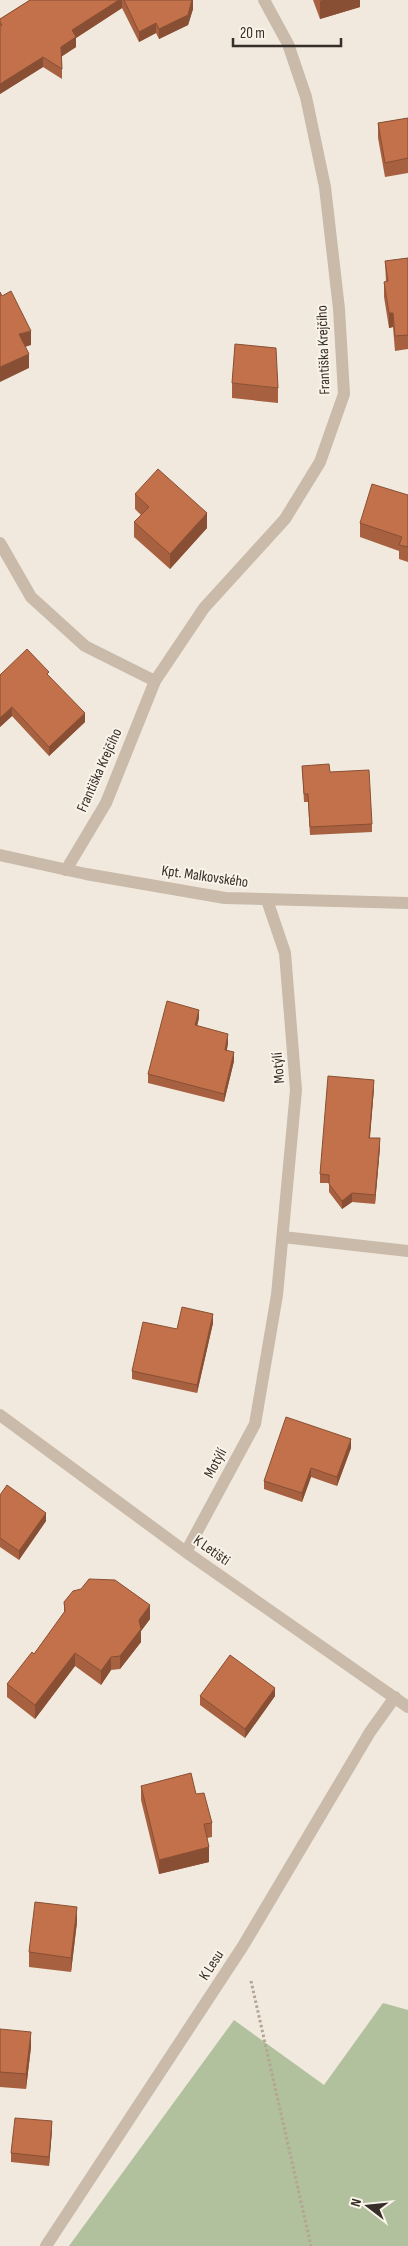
<svg xmlns="http://www.w3.org/2000/svg" width="408" height="2246" font-family="'Sofia Sans Condensed',sans-serif">
	<style>
		.grass { fill: #b1c09d }
		.lines { fill: none; stroke-linecap: round; stroke-linejoin: round }
		.path { stroke: #b5a493; stroke-width: 3; stroke-dasharray: 2.5 2.5; stroke-linecap: butt }
		.street { stroke: #c9baa9; stroke-width: 12 }
		.wall { fill: #a76140 }
		.shaded-wall { fill: #884f34 }
		.building { fill: #c2714a; stroke: #884f34 }
		.labels { text-anchor: middle; stroke-width: 4; stroke-linejoin: round; paint-order: stroke }
		.street-label { font-size: 15px; fill: #362e28; stroke: #f9f3e9 }
	</style>
	<rect width="100%" height="100%" fill="#f1e9dd"/>
	<path class="grass" d="M 383,2003 L 408,2010 L 408,2246 L 69,2246 L 234,2020 L 324,2085 Z"/>
	<g class="lines">
		<path class="path" d="M 251,1981 L 311,2246"/>
		<path class="street" d="M 0,543 L 31,597 L 85,646 L 155,681
			M 0,855 L 86,874 L 225,898 L 408,903
			M 66,870 L 106,803 L 155,681 L 204,608 L 285,519 L 320,462 L 344,394 L 339,309 L 325,187 L 306,97 L 288,44 L 264,0
			M 283,1237 L 408,1251
			M 0,1415 L 186,1552 L 408,1707
			M 186,1552 L 255,1424 L 277,1295 L 296,1090 L 285,953 L 267,900
			M 46,2246 L 243,1946 L 370,1732 L 395,1697"/>
	</g>
	<path class="wall" d="M 30,0 L 193,0 L 193,9 L 188,25 L 159,39 L 156,33 L 139,42 L 122,8 L 76,38 L 76,47 L 62,56 L 62,79 L 43,67 L 0,94 L 0,19 Z
		M 313,0 L 360,0 L 360,7 L 320,19 Z
		M 408,118 L 408,173 L 385,177 L 378,138 L 378,123 Z
		M 408,258 L 408,349 L 395,351 L 393,327 L 389,328 L 384,297 L 384,282 L 386,282 L 385,261 Z
		M 232,383 L 278,388 L 278,403 L 232,398 Z
		M 135,494 L 207,528 L 170,569 L 134,537 L 134,522 L 141,515 L 135,509 Z
		M 408,495 L 408,562 L 399,559 L 399,551 L 360,537 L 360,523 Z
		M 0,675 L 49,676 L 85,722 L 49,756 L 12,716 L 0,727 Z
		M 302,766 L 330,772 L 372,824 L 372,832 L 310,835 L 308,802 L 304,802 Z
		M 199,1018 L 197,1026 L 228,1043 L 227,1050 L 234,1061 L 224,1102 L 148,1083 L 148,1074 Z
		M 374,1088 L 370,1138 L 380,1147 L 375,1204 L 352,1202 L 342,1209 L 329,1192 L 329,1183 L 320,1183 L 320,1174 Z
		M 213,1323 L 197,1393 L 132,1379 L 132,1371 L 177,1329 Z
		M 351,1448 L 337,1486 L 311,1477 L 302,1502 L 264,1489 L 264,1481 Z
		M 0,1495 L 46,1521 L 19,1560 L 0,1547 Z
		M 64,1602 L 150,1619 L 141,1631 L 141,1642 L 120,1669 L 111,1670 L 101,1685 L 75,1666 L 35,1719 L 7,1697 L 7,1684 L 34,1654 L 64,1614 Z
		M 200,1696 L 275,1696 L 245,1738 L 200,1705 Z
		M 141,1786 L 196,1794 L 212,1823 L 212,1837 L 207,1838 L 209,1862 L 159,1874 L 141,1800 Z
		M 77,1922 L 71,1972 L 29,1967 L 29,1952 Z
		M 0,2029 L 31,2047 L 26,2089 L 0,2087 Z
		M 52,2130 L 49,2166 L 11,2162 L 11,2153 Z"/>
	<path class="shaded-wall" d="M 119,0 L 122,0 L 122,8 L 76,38 L 76,47 L 61,57 L 61,47 L 72,30 Z
		M 193,0 L 193,9 L 188,25 L 159,39 L 159,29 Z
		M 322,0 L 360,0 L 360,7 L 320,19 L 320,1 Z
		M 156,23 L 156,33 L 139,42 L 139,32 Z
		M 43,57 L 43,67 L 0,94 L 0,84 Z
		M 389,313 L 393,313 L 393,327 L 389,328 Z
		M 31,331 L 31,345 L 19,349 L 19,334 Z
		M 29,354 L 29,368 L 0,382 L 0,367 Z
		M 207,513 L 207,528 L 170,569 L 170,554 Z
		M 12,707 L 12,716 L 0,727 L 0,718 Z
		M 85,713 L 85,722 L 49,756 L 49,747 Z
		M 199,1010 L 199,1018 L 195,1034 L 195,1025 Z
		M 228,1034 L 228,1043 L 225,1058 L 225,1050 Z
		M 234,1052 L 234,1061 L 224,1102 L 224,1094 Z
		M 374,1080 L 374,1088 L 369,1146 L 369,1138 Z
		M 380,1138 L 380,1147 L 375,1204 L 375,1195 Z
		M 352,1193 L 352,1202 L 342,1209 L 342,1201 Z
		M 213,1314 L 213,1323 L 197,1393 L 197,1385 Z
		M 351,1439 L 351,1448 L 337,1486 L 337,1477 Z
		M 311,1468 L 311,1477 L 302,1502 L 302,1493 Z
		M 46,1513 L 46,1521 L 19,1560 L 19,1551 Z
		M 150,1605 L 150,1619 L 141,1631 L 141,1642 L 120,1669 L 120,1656 L 139,1620 Z
		M 75,1653 L 75,1666 L 35,1719 L 35,1705 Z
		M 111,1657 L 111,1670 L 101,1685 L 101,1671 Z
		M 275,1688 L 275,1696 L 245,1738 L 245,1729 Z
		M 209,1847 L 209,1862 L 159,1874 L 159,1860 Z
		M 77,1907 L 77,1922 L 71,1972 L 71,1958 Z
		M 31,2032 L 31,2047 L 26,2089 L 26,2074 Z
		M 52,2121 L 52,2130 L 49,2166 L 49,2157 Z"/>
	<path class="building" d="M 30,0 L 119,0 L 72,30 L 76,37 L 61,47 L 62,69 L 43,57 L 0,84 L 0,26 L 2,25 L 0,22 L 0,19 Z
		M 124,0 L 192,0 L 188,15 L 159,29 L 156,23 L 139,32 Z
		M 408,118 L 408,158 L 385,163 L 378,123 Z
		M 408,258 L 408,335 L 395,336 L 393,313 L 389,313 L 384,282 L 388,281 L 385,261 Z
		M 11,291 L 31,331 L 19,334 L 29,354 L 0,367 L 0,292 L 2,296 Z
		M 235,344 L 276,348 L 278,388 L 232,383 Z
		M 158,469 L 207,513 L 170,554 L 134,522 L 149,507 L 135,494 Z
		M 372,484 L 408,495 L 408,547 L 399,545 L 402,537 L 360,523 Z
		M 27,649 L 49,672 L 47,674 L 85,713 L 49,747 L 12,707 L 0,718 L 0,675 Z
		M 329,764 L 330,772 L 369,770 L 372,824 L 310,827 L 308,794 L 304,794 L 302,766 Z
		M 167,1001 L 199,1010 L 195,1025 L 228,1034 L 225,1050 L 234,1052 L 224,1094 L 148,1074 Z
		M 328,1076 L 374,1080 L 369,1138 L 380,1138 L 375,1195 L 352,1193 L 342,1201 L 329,1184 L 329,1175 L 320,1174 Z
		M 182,1307 L 213,1314 L 197,1385 L 132,1371 L 143,1322 L 177,1329 Z
		M 286,1417 L 351,1439 L 337,1477 L 311,1468 L 302,1493 L 264,1481 Z
		M 7,1485 L 46,1513 L 19,1551 L 0,1538 L 0,1495 Z
		M 89,1579 L 115,1580 L 150,1605 L 139,1620 L 141,1629 L 120,1656 L 111,1657 L 101,1671 L 75,1653 L 35,1705 L 7,1684 L 32,1652 L 34,1654 L 65,1611 L 64,1602 L 73,1591 L 81,1589 Z
		M 230,1655 L 275,1688 L 245,1729 L 200,1696 Z
		M 191,1773 L 196,1794 L 204,1793 L 212,1823 L 204,1824 L 209,1847 L 159,1860 L 141,1786 Z
		M 35,1902 L 77,1907 L 71,1958 L 29,1952 Z
		M 0,2029 L 31,2032 L 26,2074 L 0,2072 Z
		M 15,2118 L 52,2121 L 49,2157 L 11,2153 Z"/>
	<g class="labels">
		<g class="street-label">
			<text transform="translate(323 350) rotate(-92)" y="5">Františka Krejčího</text>
			<text transform="translate(99 770) rotate(-66)" y="5">Františka Krejčího</text>
			<text transform="translate(205 876) rotate(8)" y="5">Kpt. Malkovského</text>
			<text transform="translate(278 1068) rotate(-95)" y="5">Motýlí</text>
			<text transform="translate(215 1463) rotate(-62)" y="5">Motýlí</text>
			<text transform="translate(212 1550) rotate(35)" y="5">K Letišti</text>
			<text transform="translate(211 1965) rotate(-57)" y="5">K Lesu</text>
		</g>
	</g>
	<g transform="translate(368 2206) rotate(286)" stroke="#f9f3e9" stroke-width="4" paint-order="stroke">
	<path d="M0-4L9 19L0 12L-9 19Z" fill="#362e28"/>
	<text y="-8" font-size="14" font-weight="bold" text-anchor="middle" fill="#362e28">N</text>
	</g>
	<path d="M233 38v8h108v-8" fill="none" stroke="#362e28" stroke-width="2.5"/>
	<text x="240" y="38" font-size="15" fill="#362e28" stroke="#f9f3e9" stroke-width="4" paint-order="stroke">20 m</text>
</svg>
